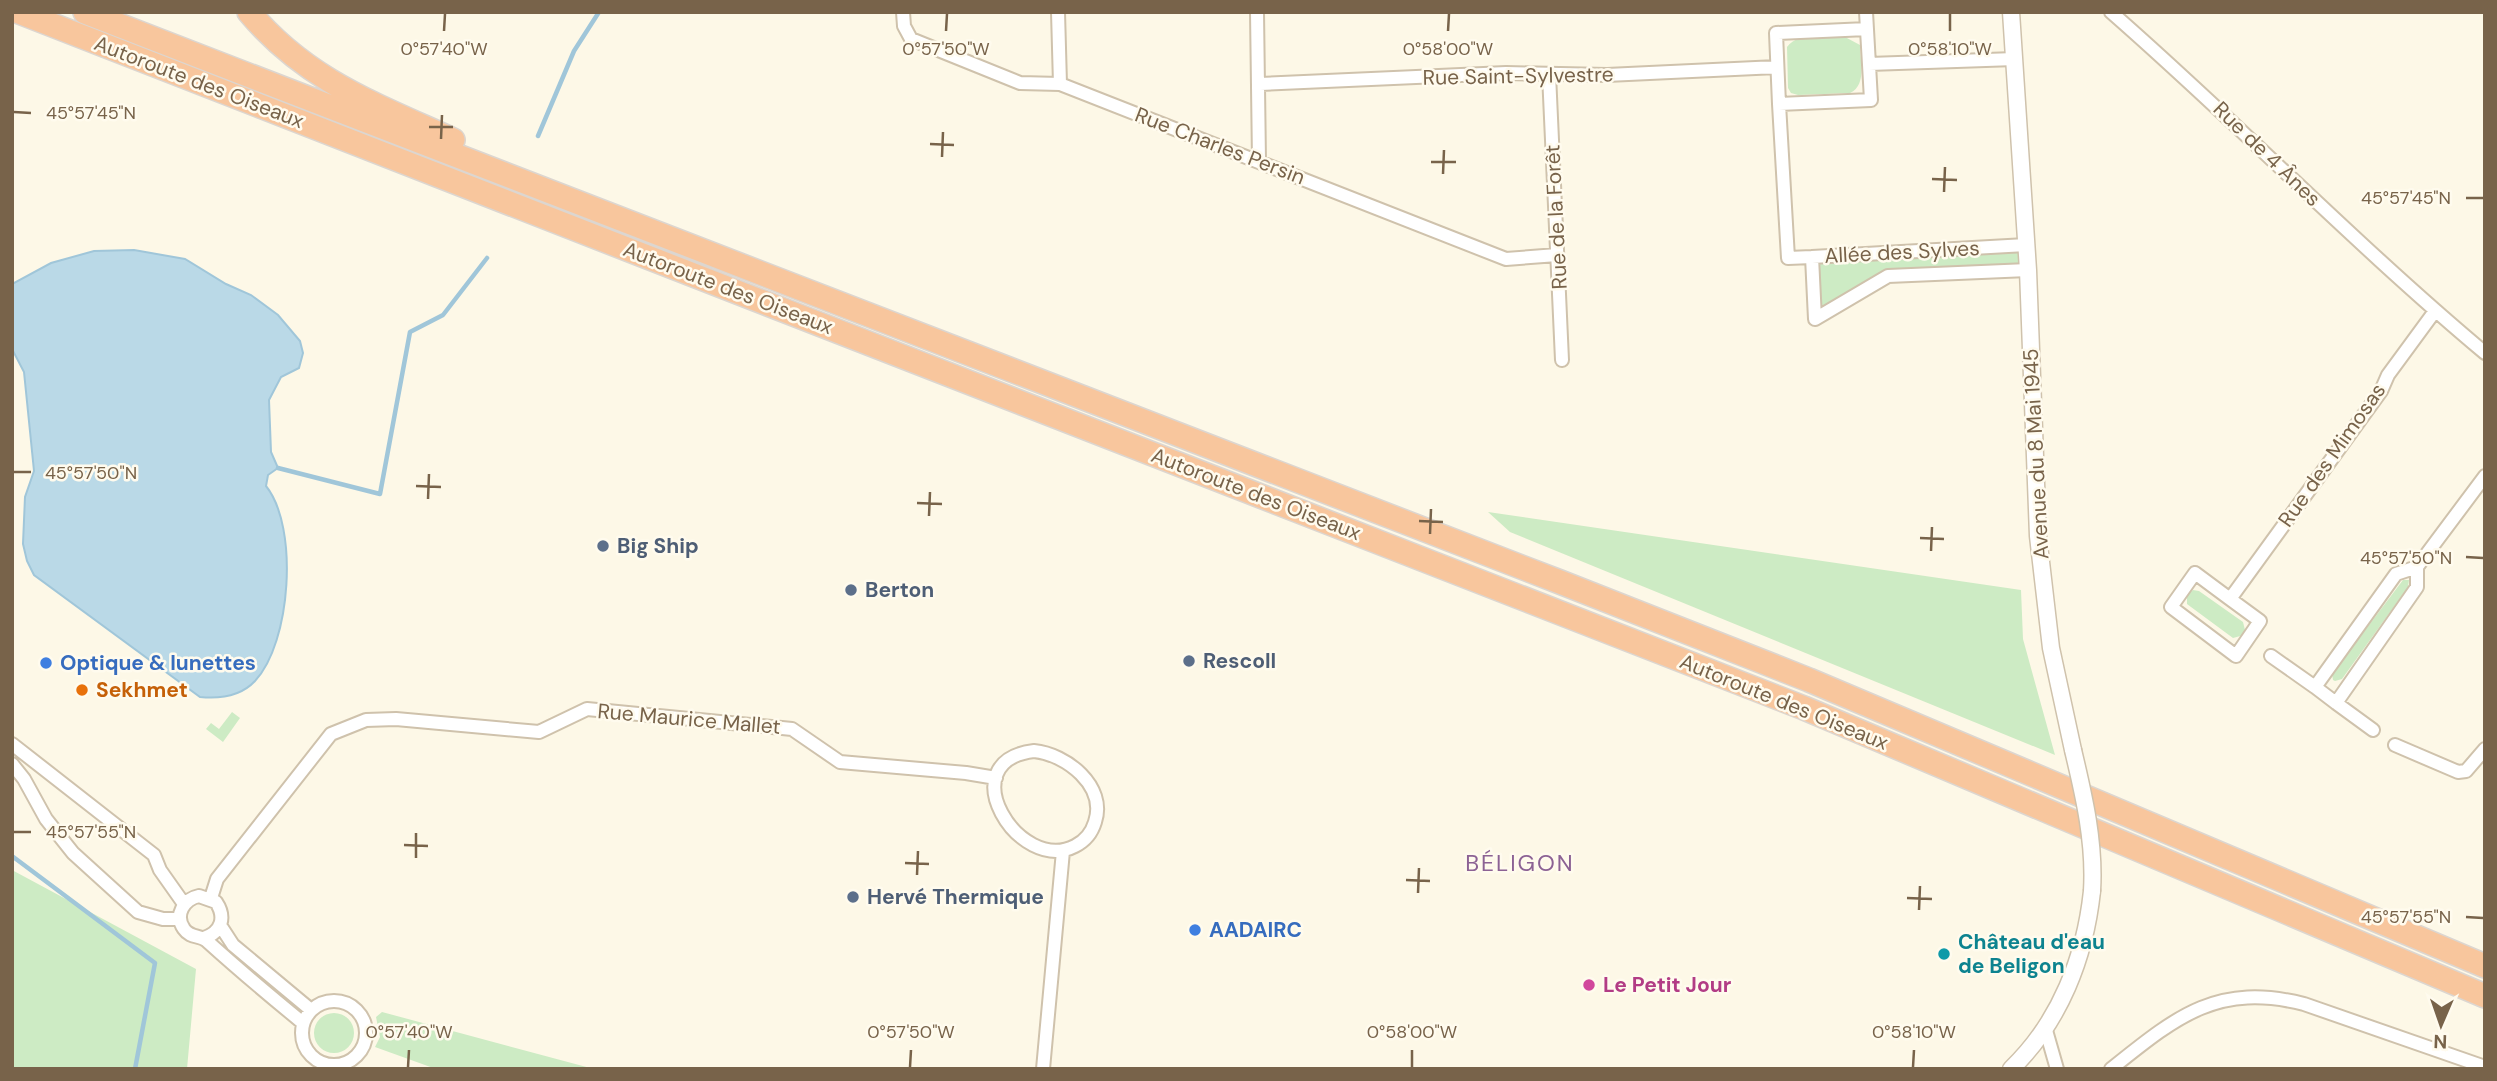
<svg xmlns="http://www.w3.org/2000/svg" width="2497" height="1081" font-family="'DM Sans',sans-serif">
	<style>
		.green { fill: #cdebc4 }
		.water { fill: #bad9e7; stroke: #a0c6d9; stroke-width: 2 }
		.lines { fill: none; stroke-linecap: round; stroke-linejoin: round }
		.stream { stroke: #a0c6d9; stroke-width: 4.5 }
		.minor-casing { stroke: #cfc2ac; stroke-width: 16 }
		.tertiary-casing { stroke: #cfc2ac; stroke-width: 19 }
		.motorway-casing { stroke: #dcd6d0; stroke-width: 26 }
		.minor { stroke: #fff; stroke-width: 12 }
		.tertiary { stroke: #fff; stroke-width: 16 }
		.motorway { stroke: #f8c69d; stroke-width: 23 }
		.tertiary-bridge-casing { stroke: #cfc2ac; stroke-width: 19; stroke-linecap: butt }
		.tertiary-bridge { stroke: #fff; stroke-width: 16 }
		.ticks { fill: none; stroke: #78634a; stroke-width: 2.5 }
		.service-dot { fill: #5c6f8a; stroke: #fffbee; stroke-width: 2.5 }
		.shop-dot { fill: #3f7fe0; stroke: #fffbee; stroke-width: 2.5 }
		.food-dot { fill: #e8710a; stroke: #fffbee; stroke-width: 2.5 }
		.culture-dot { fill: #0f9aa8; stroke: #fffbee; stroke-width: 2.5 }
		.hotel-dot { fill: #d1479c; stroke: #fffbee; stroke-width: 2.5 }
		.labels { text-anchor: middle; stroke-width: 5; stroke-linejoin: round; paint-order: stroke }
		.street-label { font-size: 21px; fill: #78634a; stroke: #fffbee }
		.service-label { font-size: 21px; font-weight: bold; fill: #4e5e75; stroke: #fffbee; text-anchor: start }
		.shop-label { font-size: 21px; font-weight: bold; fill: #366cbe; stroke: #fffbee; text-anchor: start }
		.food-label { font-size: 21px; font-weight: bold; fill: #c56008; stroke: #fffbee; text-anchor: start }
		.culture-label { font-size: 21px; font-weight: bold; fill: #0d838f; stroke: #fffbee; text-anchor: start }
		.hotel-label { font-size: 21px; font-weight: bold; fill: #b23c85; stroke: #fffbee; text-anchor: start }
		.neighbourhood-label { font-size: 23px; letter-spacing: 2px; fill: #8c6294; stroke: #fffbee }
		.ticks-label { font-size: 18px; text-anchor: middle; fill: #78634a; stroke: #fffbee; stroke-width: 5; stroke-linejoin: round; paint-order: stroke }
	</style>
	<rect width="100%" height="100%" fill="#fdf8e7"/>
	<path class="green" d="M 1845,37 L 1860,45 C 1860,62 1867,85 1850,93 L 1798,95 L 1791,93 L 1788,88 L 1787,47 C 1798,31 1828,37 1845,37 Z
		M 2026,245 L 2028,270 L 1888,276 L 1815,319 L 1812,257 Z
		M 1488,512 L 2021,590 L 2023,639 L 2055,755 L 1510,532 Z
		M 2403,580 L 2409,580 L 2408,587 L 2342,679 L 2335,681 L 2333,680 L 2332,674 Z
		M 2193,590 L 2199,591 L 2243,622 L 2245,630 L 2244,635 L 2233,638 L 2191,607 L 2187,604 L 2187,595 Z
		M 232,712 L 240,718 L 223,742 L 206,729 L 211,723 L 219,729 Z
		M 12,870 L 196,969 L 187,1069 L 12,1069 Z
		M 382,1012 L 594,1069 L 436,1069 L 375,1047 L 380,1037 L 376,1017 Z
		M314 1033a20 20 0 1 1 40 0a20 20 0 1 1-40 0Z"/>
	<path class="water" d="M 134,250 L 185,259 L 226,284 L 251,295 L 278,315 L 300,341 L 303,353 L 299,368 L 281,377 L 269,400 L 271,452 L 278,468 L 268,475 L 266,486 C 299,527 291,643 255,681 C 241,696 220,699 200,697 L 34,575 L 27,561 L 23,544 L 25,497 L 34,471 L 24,372 L 12,349 L 12,284 L 51,263 L 94,251 Z"/>
	<g class="lines">
		<path class="stream" d="M 538,136 L 574,51 L 599,12
			M 278,468 L 380,494 L 410,332 L 443,315 L 487,258
			M 12,856 L 155,963 L 135,1069"/>
		<defs>
			<path id="minor" d="M 903,12 L 904,26 L 911,39 L 1020,83 L 1060,84 L 1506,259 L 1557,255
				M 1058,12 L 1060,84
				M 1257,12 L 1259,161
				M 1866,12 L 1871,100 L 1779,104 L 1776,33 L 1867,29
				M 2111,12 C 2238,123 2356,245 2485,353
				M 1869,64 L 2015,59
				M 1549,74 L 1562,360
				M 1260,84 L 1506,73 L 1607,75 L 1777,67
				M 1779,104 L 1788,258 L 1812,257
				M 2026,245 L 1812,257 L 1815,319 L 1888,276 L 2028,270
				M 2417,567 L 2417,587 L 2336,703 L 2315,687 L 2396,574 L 2417,567 L 2485,476
				M 2230,599 L 2260,621 L 2236,656 L 2171,607 L 2195,573 L 2230,599 L 2381,391 L 2388,375 L 2435,311
				M 2271,656 L 2315,687
				M 2336,703 L 2373,730
				M 12,744 L 154,855 L 160,870 L 184,904
				M 2395,745 L 2458,772 L 2466,771 L 2485,749
				M 1034,751 C 1066,754 1107,786 1095,822 C 1092,832 1085,841 1075,846 C 1019,875 949,761 1034,751 Z
				M 12,764 L 24,779 L 46,819 L 73,853 L 138,912 L 163,919 L 180,919
				M 211,898 L 217,879 L 331,734 L 366,720 L 396,719 L 539,732 L 587,709 L 792,729 L 840,762 L 966,773 L 996,778
				M 220,925 L 233,945 L 311,1010
				M 204,938 C 222,932 226,917 216,902 L 199,896 C 184,899 174,915 184,929 C 190,938 200,935 207,941 C 238,969 270,996 303,1023
				M302 1033a32 32 0 1 1 64 0a32 32 0 1 1-64 0Z
				M 2045,1027 L 2057,1069
				M 1043,1069 L 1063,851
				M 2111,1069 C 2176,1017 2217,982 2304,1004 L 2485,1067"/>
			<path id="tertiary" d="M 2011,12 L 2028,270 L 2038,536 L 2051,648 L 2073,750
				M 2011,1069 C 2060,1022 2085,957 2092,891"/>
			<path id="motorway" d="M 19,12 L 1804,708 L 2485,996
				M 85,12 L 1560,582 L 1809,680 L 2485,966
				M 249,12 C 306,80 374,104 453,140"/>
		</defs>
		<use href="#minor" class="minor-casing"/>
		<use href="#tertiary" class="tertiary-casing"/>
		<use href="#motorway" class="motorway-casing"/>
		<use href="#minor" class="minor"/>
		<use href="#tertiary" class="tertiary"/>
		<use href="#motorway" class="motorway"/>
		<defs>
			<path id="tertiary-bridge" d="M 2073,750 C 2084,796 2095,843 2092,891"/>
		</defs>
		<use href="#tertiary-bridge" class="tertiary-bridge-casing"/>
		<use href="#tertiary-bridge" class="tertiary-bridge"/>
	</g>
	<path class="ticks" d="M 444,31 L 445,14M 946,31 L 947,14M 1448,31 L 1449,14M 1950,31 L 1950,14M 14,112 L 31,113M 429,127 L 453,127M 441,139 L 442,115M 930,144 L 954,145M 942,157 L 943,132M 1431,162 L 1456,162M 1443,174 L 1444,150M 1932,179 L 1957,180M 1944,192 L 1945,167M 2466,198 L 2483,198M 14,472 L 31,472M 416,486 L 441,487M 428,499 L 429,474M 917,503 L 942,504M 929,516 L 930,492M 1419,521 L 1443,522M 1430,534 L 1431,509M 1920,538 L 1944,539M 1931,551 L 1932,527M 2466,557 L 2483,558M 14,832 L 31,832M 404,845 L 428,846M 416,858 L 416,833M 905,863 L 929,864M 917,875 L 918,851M 1406,880 L 1430,881M 1418,893 L 1419,868M 1907,898 L 1932,899M 1919,910 L 1920,886M 2466,917 L 2483,918M 408,1067 L 409,1050M 910,1067 L 911,1050M 1412,1067 L 1412,1050M 1913,1067 L 1914,1050"/>
	<g class="service-dot">
		<circle cx="603" cy="546" r="7"/>
		<circle cx="851" cy="590" r="7"/>
		<circle cx="1189" cy="661" r="7"/>
		<circle cx="853" cy="897" r="7"/>
	</g>
	<g class="shop-dot">
		<circle cx="46" cy="663" r="7"/>
		<circle cx="1195" cy="930" r="7"/>
	</g>
	<circle class="food-dot" cx="82" cy="690" r="7"/>
	<circle class="culture-dot" cx="1944" cy="954" r="7"/>
	<circle class="hotel-dot" cx="1589" cy="985" r="7"/>
	<g class="labels">
		<g class="street-label">
			<text transform="translate(1518 76) rotate(-1)" y="7">Rue Saint-Sylvestre</text>
			<text transform="translate(199 82) rotate(21)" y="7">Autoroute des Oiseaux</text>
			<text transform="translate(1220 146) rotate(21)" y="7">Rue Charles Persin</text>
			<text transform="translate(2267 154) rotate(44)" y="7">Rue de 4 Ânes</text>
			<text transform="translate(1556 217) rotate(-93)" y="7">Rue de la Forêt</text>
			<text transform="translate(1902 252) rotate(-3)" y="7">Allée des Sylves</text>
			<text transform="translate(728 288) rotate(21)" y="7">Autoroute des Oiseaux</text>
			<text transform="translate(2036 454) rotate(-93)" y="7">Avenue du 8 Mai 1945</text>
			<text transform="translate(2332 455) rotate(-55)" y="7">Rue des Mimosas</text>
			<text transform="translate(1256 494) rotate(21)" y="7">Autoroute des Oiseaux</text>
			<text transform="translate(1784 702) rotate(22)" y="7">Autoroute des Oiseaux</text>
			<text transform="translate(689 719) rotate(5)" y="7">Rue Maurice Mallet</text>
		</g>
		<g class="service-label">
			<text x="617" y="553">Big Ship</text>
			<text x="865" y="597">Berton</text>
			<text x="1203" y="668">Rescoll</text>
			<text x="867" y="904">Hervé Thermique</text>
		</g>
		<g class="shop-label">
			<text x="60" y="670">Optique &amp; lunettes</text>
			<text x="1209" y="937">AADAIRC</text>
		</g>
		<g class="food-label">
			<text x="96" y="697">Sekhmet</text>
		</g>
		<g class="culture-label">
			<text x="1958" y="949">Château d'eau<tspan x="1958" dy="24">de Beligon</tspan></text>
		</g>
		<g class="hotel-label">
			<text x="1603" y="992">Le Petit Jour</text>
		</g>
		<g class="neighbourhood-label">
			<text x="1520" y="871">BÉLIGON</text>
		</g>
	</g>
	<g class="ticks-label">
		<text x="444" y="55">0°57'40"W</text>
		<text x="946" y="55">0°57'50"W</text>
		<text x="1448" y="55">0°58'00"W</text>
		<text x="1950" y="55">0°58'10"W</text>
		<text x="91" y="119">45°57'45"N</text>
		<text x="2406" y="204">45°57'45"N</text>
		<text x="91" y="479">45°57'50"N</text>
		<text x="2406" y="564">45°57'50"N</text>
		<text x="91" y="838">45°57'55"N</text>
		<text x="2406" y="923">45°57'55"N</text>
		<text x="409" y="1038">0°57'40"W</text>
		<text x="911" y="1038">0°57'50"W</text>
		<text x="1412" y="1038">0°58'00"W</text>
		<text x="1914" y="1038">0°58'10"W</text>
	</g>
	<rect width="2497" height="1081" fill="none" stroke="#78634a" stroke-width="28"/>
	<g transform="translate(2441 1025) rotate(182)" stroke="#fffbee" stroke-width="5" paint-order="stroke">
	<path d="M0-5L12 26L0 18L-12 26Z" fill="#78634a"/>
	<text y="-10" font-size="19" font-weight="bold" text-anchor="middle" fill="#78634a">N</text>
	</g>
</svg>
